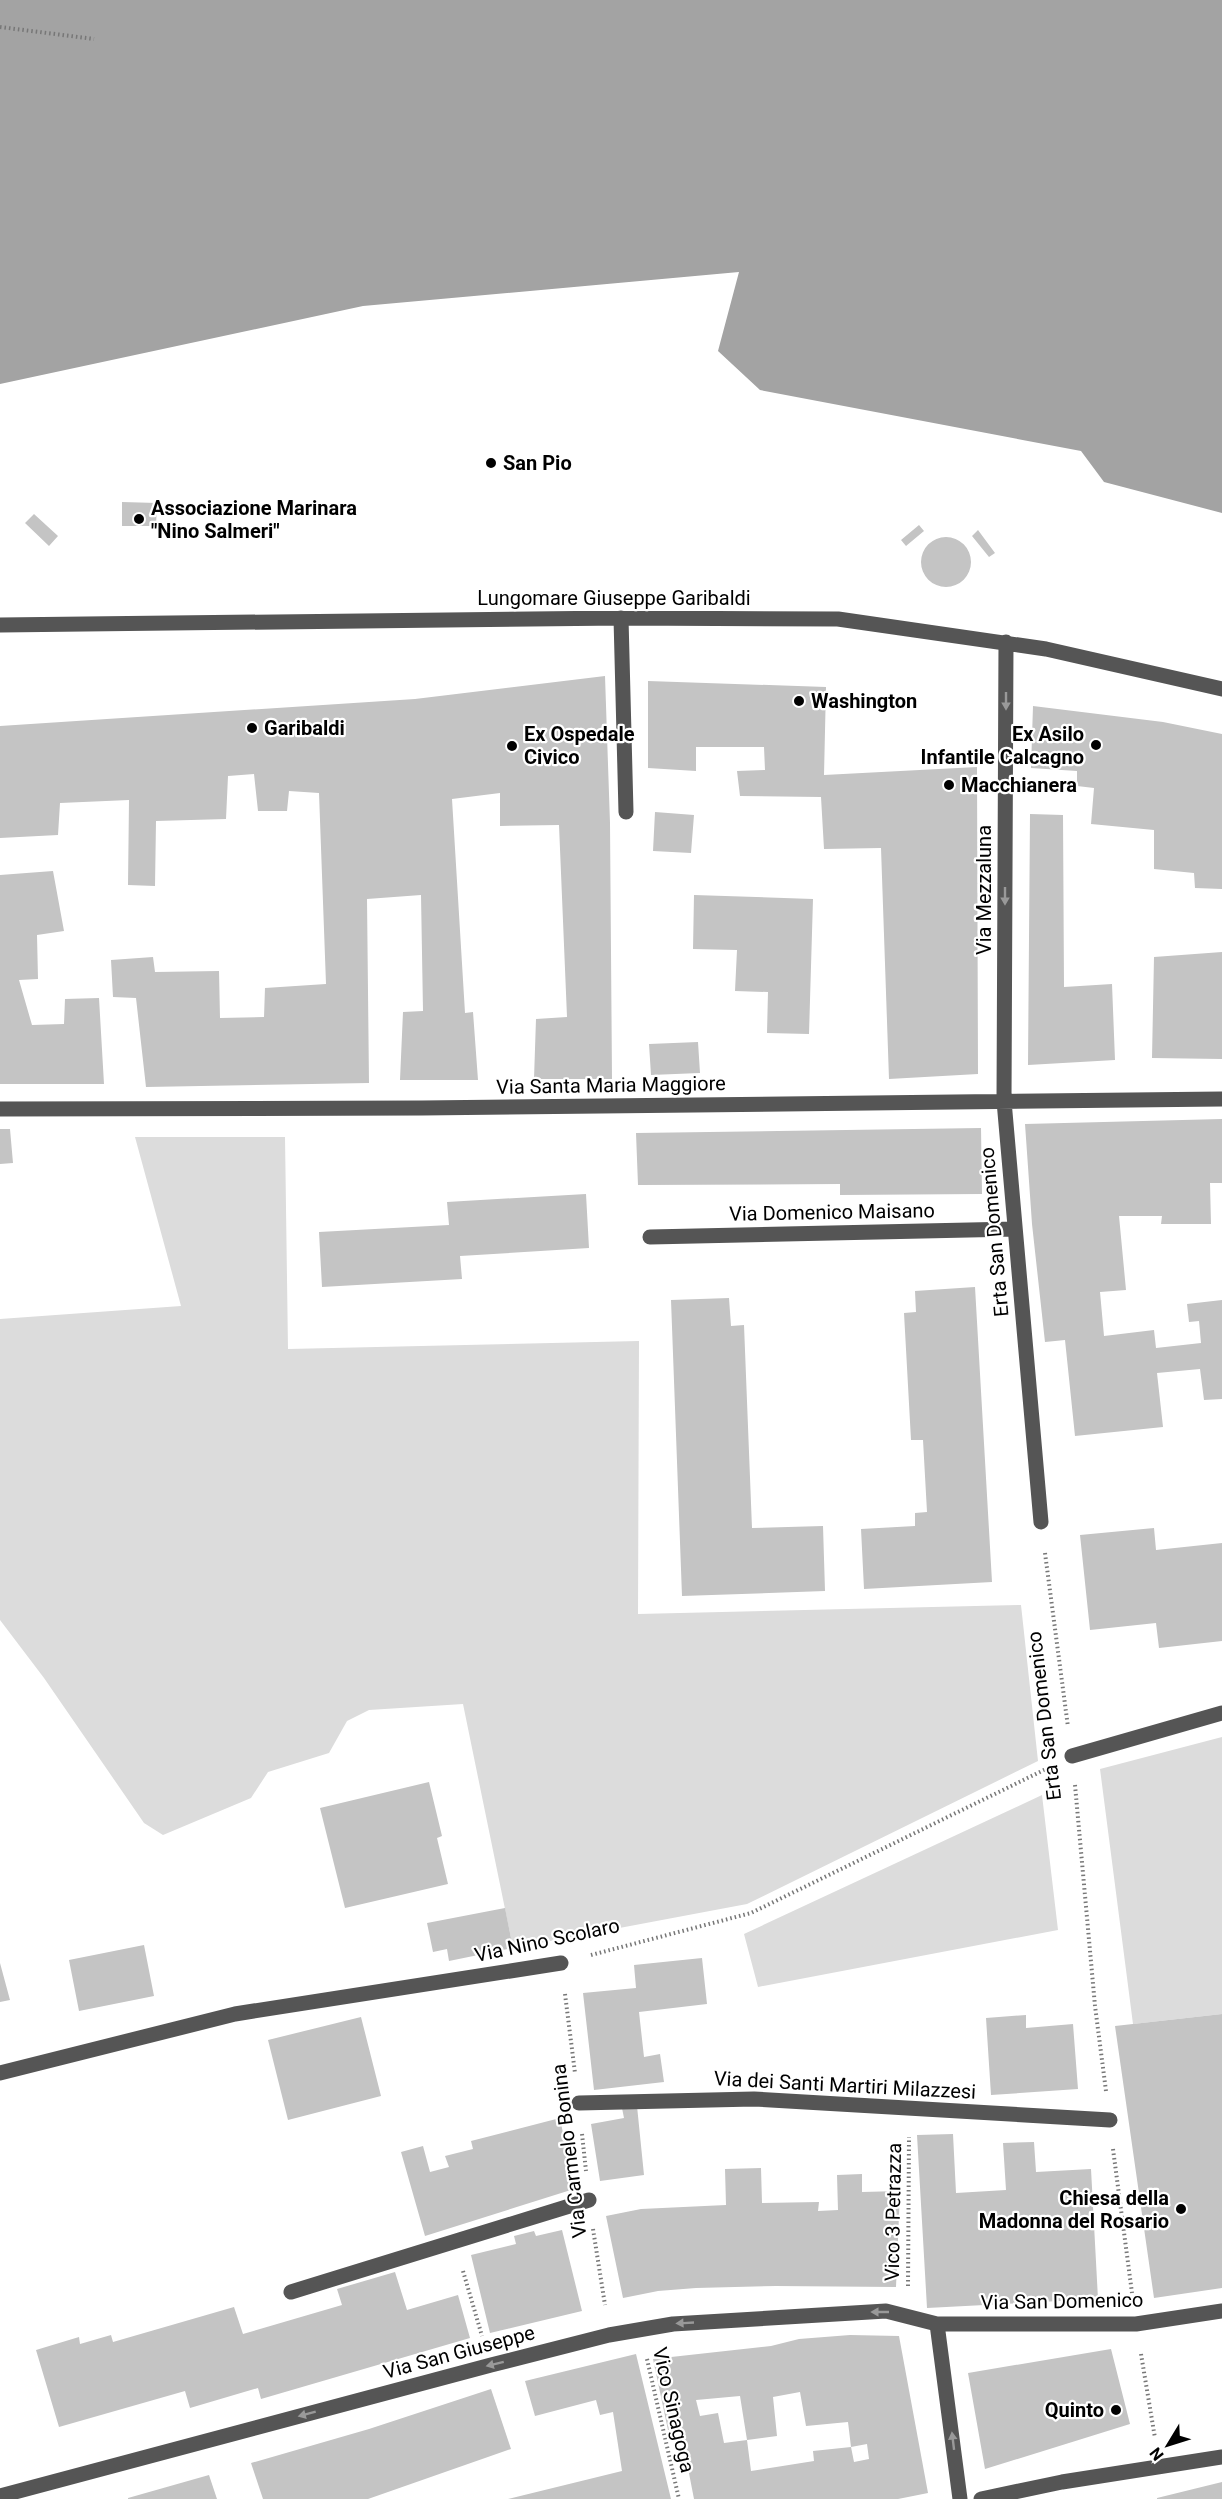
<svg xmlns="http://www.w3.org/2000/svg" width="1222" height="2499" font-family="Roboto,sans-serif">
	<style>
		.green { fill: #dcdcdc }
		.water { fill: #a3a3a3 }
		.building { fill: #c4c4c4; fill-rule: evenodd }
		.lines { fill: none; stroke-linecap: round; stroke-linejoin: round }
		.path { stroke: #777; stroke-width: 4; stroke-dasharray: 1.5 3; stroke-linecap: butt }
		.minor { stroke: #555; stroke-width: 15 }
		.oneway { fill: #999 }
		.poi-dot { fill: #000; stroke: #fff; stroke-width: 2 }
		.labels { text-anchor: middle; stroke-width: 4.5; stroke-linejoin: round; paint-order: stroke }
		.poi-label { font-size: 20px; font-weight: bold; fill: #000; stroke: #fff; text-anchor: start }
		.street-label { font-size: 20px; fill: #000; stroke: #fff }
	</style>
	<rect width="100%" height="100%" fill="#fff"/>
	<path class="green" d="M 135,1137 L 285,1137 L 288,1349 L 639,1341 L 638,1614 L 1021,1605 L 1038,1761 L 747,1904 L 513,1948 L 463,1704 L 369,1710 L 347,1721 L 329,1753 L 268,1772 L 251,1798 L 163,1835 L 144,1823 L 44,1678 L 0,1620 L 0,1319 L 181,1306 Z
		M 1222,1737 L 1222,2014 L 1133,2024 L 1100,1769 Z
		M 1042,1795 L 1058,1930 L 758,1987 L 744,1934 Z"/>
	<path class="water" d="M 0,0 L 1222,0 L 1222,513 L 1104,482 L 1081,451 L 760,390 L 718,351 L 739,272 L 363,306 L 0,384 Z"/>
	<path class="building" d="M 122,502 L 157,503 L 156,526 L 122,526 Z
		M 34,514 L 58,536 L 49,546 L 25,523 Z
		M 919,525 L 924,531 L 906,546 L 901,540 Z
		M 978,530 L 995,553 L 989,557 L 972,536 Z
		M921 562a25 25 0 1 1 50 0a25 25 0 1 1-50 0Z
		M 605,676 L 610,823 L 612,1079 L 534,1079 L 536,1019 L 567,1017 L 559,825 L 500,826 L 500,793 L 452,799 L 465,1013 L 473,1012 L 478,1080 L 400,1080 L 403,1012 L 423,1011 L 421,895 L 367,899 L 369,1083 L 146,1087 L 136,998 L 113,997 L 111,960 L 153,957 L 155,972 L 219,971 L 220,1018 L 264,1017 L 265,988 L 326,984 L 319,793 L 289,791 L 287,811 L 258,811 L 254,774 L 228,776 L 226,819 L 156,821 L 155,886 L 128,885 L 129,800 L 60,803 L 58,835 L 0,838 L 0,726 L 415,699 Z
		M 648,681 L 826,687 L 824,775 L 977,767 L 978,1074 L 889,1079 L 881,848 L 824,849 L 821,797 L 740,796 L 737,771 L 765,770 L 764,747 L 696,747 L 696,771 L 648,768 Z
		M 1033,706 L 1163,722 L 1222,734 L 1222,889 L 1195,888 L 1194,873 L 1154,869 L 1154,830 L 1091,824 L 1094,788 L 1077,786 L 1077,771 L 1031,768 Z
		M 655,812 L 694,815 L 691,853 L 653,851 Z
		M 1030,814 L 1063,815 L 1064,987 L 1112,984 L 1115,1060 L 1028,1065 Z
		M 53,871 L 64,931 L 37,935 L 38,979 L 19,980 L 32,1025 L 64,1024 L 65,999 L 99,998 L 104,1084 L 0,1084 L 0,875 Z
		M 694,895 L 813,899 L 809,1034 L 767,1033 L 768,992 L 735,991 L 737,950 L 693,949 Z
		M 1222,952 L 1222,1059 L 1152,1058 L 1154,957 Z
		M 698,1042 L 700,1073 L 651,1075 L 649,1044 Z
		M 1222,1119 L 1222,1183 L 1210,1183 L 1211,1224 L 1161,1224 L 1162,1216 L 1119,1216 L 1126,1290 L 1100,1292 L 1104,1336 L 1154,1330 L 1156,1348 L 1201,1343 L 1199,1321 L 1189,1322 L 1187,1304 L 1222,1300 L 1222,1399 L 1204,1400 L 1200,1369 L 1157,1373 L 1163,1427 L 1075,1436 L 1065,1340 L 1045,1342 L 1032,1224 L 1025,1124 Z
		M 981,1128 L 982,1194 L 840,1195 L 840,1184 L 638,1185 L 636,1133 Z
		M 0,1129 L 10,1129 L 13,1163 L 0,1164 Z
		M 586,1194 L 589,1248 L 460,1256 L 462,1279 L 322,1287 L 319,1232 L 449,1225 L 447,1202 Z
		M 975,1287 L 992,1582 L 864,1589 L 861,1529 L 915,1526 L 915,1513 L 927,1512 L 923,1440 L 911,1440 L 904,1313 L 916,1312 L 915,1291 Z
		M 729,1298 L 731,1326 L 744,1325 L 752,1528 L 823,1526 L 825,1591 L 682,1596 L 671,1300 Z
		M 1154,1528 L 1156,1550 L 1222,1543 L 1222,1641 L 1159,1648 L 1156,1623 L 1090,1630 L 1080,1535 Z
		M 429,1782 L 442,1836 L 437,1838 L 448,1884 L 345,1908 L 320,1808 Z
		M 505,1908 L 513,1948 L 449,1961 L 447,1949 L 433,1952 L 427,1923 Z
		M 144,1945 L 154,1996 L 79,2011 L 69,1960 Z
		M 702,1958 L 707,2004 L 639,2012 L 644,2057 L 660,2054 L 664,2082 L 594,2090 L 583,1993 L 636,1988 L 634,1965 Z
		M 0,1963 L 10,2000 L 0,2002 Z
		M 1222,2014 L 1222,2288 L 1154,2298 L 1115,2026 Z
		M 1026,2015 L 1026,2028 L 1073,2024 L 1078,2089 L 991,2095 L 986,2018 Z
		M 361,2017 L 381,2096 L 288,2120 L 268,2040 Z
		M 637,2106 L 644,2175 L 600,2181 L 591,2124 L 624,2118 L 622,2108 Z
		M 560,2118 L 574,2189 L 425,2236 L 401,2152 L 423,2146 L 430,2172 L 449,2167 L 445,2156 L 473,2149 L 471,2141 Z
		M 953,2134 L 956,2193 L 1006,2190 L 1003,2143 L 1034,2142 L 1036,2172 L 1091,2169 L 1098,2299 L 927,2308 L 917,2135 Z
		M 761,2168 L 762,2203 L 819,2202 L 818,2211 L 838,2210 L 837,2175 L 862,2174 L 862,2192 L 900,2191 L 896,2287 L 776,2286 L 696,2288 L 658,2291 L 623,2298 L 606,2216 L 641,2209 L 726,2205 L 725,2169 Z
		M 562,2230 L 582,2311 L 490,2333 L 471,2255 L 516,2244 L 514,2236 L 534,2231 L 536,2236 Z
		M 395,2272 L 407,2310 L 458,2295 L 470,2338 L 261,2399 L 258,2388 L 190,2408 L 185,2391 L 59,2427 L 36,2350 L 79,2337 L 80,2344 L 111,2335 L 113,2342 L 234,2307 L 243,2334 L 342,2305 L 337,2289 Z
		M 850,2335 L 899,2336 L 928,2493 L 898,2499 L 694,2499 L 680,2427 L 668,2430 L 653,2359 L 771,2346 L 799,2339 ZM 800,2392 L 806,2426 L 848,2422 L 851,2447 L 867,2444 L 869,2459 L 854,2462 L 851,2447 L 813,2451 L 814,2461 L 751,2471 L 747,2440 L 777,2436 L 773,2397 ZM 740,2396 L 747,2440 L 724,2443 L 718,2413 L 700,2416 L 696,2400 Z
		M 1111,2349 L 1130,2424 L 985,2469 L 968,2373 Z
		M 636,2354 L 671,2499 L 508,2499 L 622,2471 L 613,2412 L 600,2415 L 596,2400 L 535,2416 L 525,2381 Z
		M 491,2389 L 511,2449 L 368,2499 L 263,2499 L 251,2463 L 369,2429 Z
		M 209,2475 L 217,2499 L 128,2499 L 128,2498 Z
		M 1222,2482 L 1222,2499 L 1157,2499 L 1157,2498 Z"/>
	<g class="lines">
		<path class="path" d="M 0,27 L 94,39
			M 1045,1553 L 1068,1727
			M 1075,1785 L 1095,2006 L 1106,2091
			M 591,1955 L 751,1913 L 1046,1769
			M 565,1994 L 575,2073
			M 582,2134 L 586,2171
			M 1113,2149 L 1132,2293
			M 593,2229 L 605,2305
			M 463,2271 L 482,2336
			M 908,2286 L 909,2137
			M 1141,2354 L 1155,2438
			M 647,2359 L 679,2499"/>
		<path class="minor" d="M 621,618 L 626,812
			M 0,625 L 621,618 L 838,619 L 1046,649 L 1222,689
			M 1006,642 L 1004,1101 L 1041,1522
			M 0,1109 L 422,1108 L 1222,1099
			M 650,1237 L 1015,1229
			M 1072,1756 L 1222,1713
			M 0,2073 L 235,2014 L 561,1963
			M 579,2103 L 754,2099 L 1110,2120
			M 291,2292 L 589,2200
			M 937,2324 L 960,2499
			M 0,2496 L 491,2365 L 609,2335 L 673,2324 L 886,2311 L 937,2324 L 1136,2324 L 1222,2311
			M 981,2499 L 1062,2482 L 1222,2457"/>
	</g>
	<defs><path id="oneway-solid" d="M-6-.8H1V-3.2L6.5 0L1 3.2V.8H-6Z" transform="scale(1.5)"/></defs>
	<g class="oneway">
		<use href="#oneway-solid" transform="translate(1006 701) rotate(90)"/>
		<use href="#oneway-solid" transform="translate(1005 896) rotate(90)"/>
		<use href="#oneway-solid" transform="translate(880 2312) rotate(-180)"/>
		<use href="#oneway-solid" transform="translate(685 2323) rotate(177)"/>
		<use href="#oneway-solid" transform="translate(495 2364) rotate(166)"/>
		<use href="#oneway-solid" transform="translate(307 2414) rotate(165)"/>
		<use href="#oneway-solid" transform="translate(953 2441) rotate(-97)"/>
	</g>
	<g class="poi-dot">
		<circle cx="491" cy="463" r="6"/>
		<circle cx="139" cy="519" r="6"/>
		<circle cx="799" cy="701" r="6"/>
		<circle cx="252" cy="728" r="6"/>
		<circle cx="1096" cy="745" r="6"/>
		<circle cx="512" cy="746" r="6"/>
		<circle cx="949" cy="785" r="6"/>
		<circle cx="1181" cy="2209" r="6"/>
		<circle cx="1116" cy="2410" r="6"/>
	</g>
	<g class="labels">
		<g class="poi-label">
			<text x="503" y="470">San Pio</text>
			<text x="151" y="515">Associazione Marinara<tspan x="151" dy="23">"Nino Salmeri"</tspan></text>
			<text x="811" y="708">Washington</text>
			<text x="264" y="735">Garibaldi</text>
			<text x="524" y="741">Ex Ospedale<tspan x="524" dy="23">Civico</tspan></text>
			<text x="1084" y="741" text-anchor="end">Ex Asilo<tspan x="1084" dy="23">Infantile Calcagno</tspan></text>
			<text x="961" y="792">Macchianera</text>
			<text x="1169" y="2205" text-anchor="end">Chiesa della<tspan x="1169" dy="23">Madonna del Rosario</tspan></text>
			<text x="1104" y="2417" text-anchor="end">Quinto</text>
		</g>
		<g class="street-label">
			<text x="614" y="605">Lungomare Giuseppe Garibaldi</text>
			<text transform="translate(984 890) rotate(-90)" y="7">Via Mezzaluna</text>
			<text transform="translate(611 1085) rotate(-1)" y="7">Via Santa Maria Maggiore</text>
			<text transform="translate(832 1212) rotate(-1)" y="7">Via Domenico Maisano</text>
			<text transform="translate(994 1232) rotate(-95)" y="7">Erta San Domenico</text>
			<text transform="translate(1044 1716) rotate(-97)" y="7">Erta San Domenico</text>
			<text transform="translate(547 1940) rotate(-12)" y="7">Via Nino Scolaro</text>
			<text transform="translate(845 2085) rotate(3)" y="7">Via dei Santi Martiri Milazzesi</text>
			<text transform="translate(569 2151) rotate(-97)" y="7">Via Carmelo Bonina</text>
			<text transform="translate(893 2212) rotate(-89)" y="7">Vico 3 Petrazza</text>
			<text transform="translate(1062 2301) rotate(-1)" y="7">Via San Domenico</text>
			<text transform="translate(459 2352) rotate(-15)" y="7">Via San Giuseppe</text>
			<text transform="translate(674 2410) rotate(77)" y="7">Vico Sinagoga</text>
		</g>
	</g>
	<g transform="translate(1168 2445) rotate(232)" stroke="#ffffff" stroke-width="4.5" paint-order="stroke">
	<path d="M0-4.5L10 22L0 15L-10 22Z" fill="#000000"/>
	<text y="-9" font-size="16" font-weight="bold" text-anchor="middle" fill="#000000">N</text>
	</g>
</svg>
